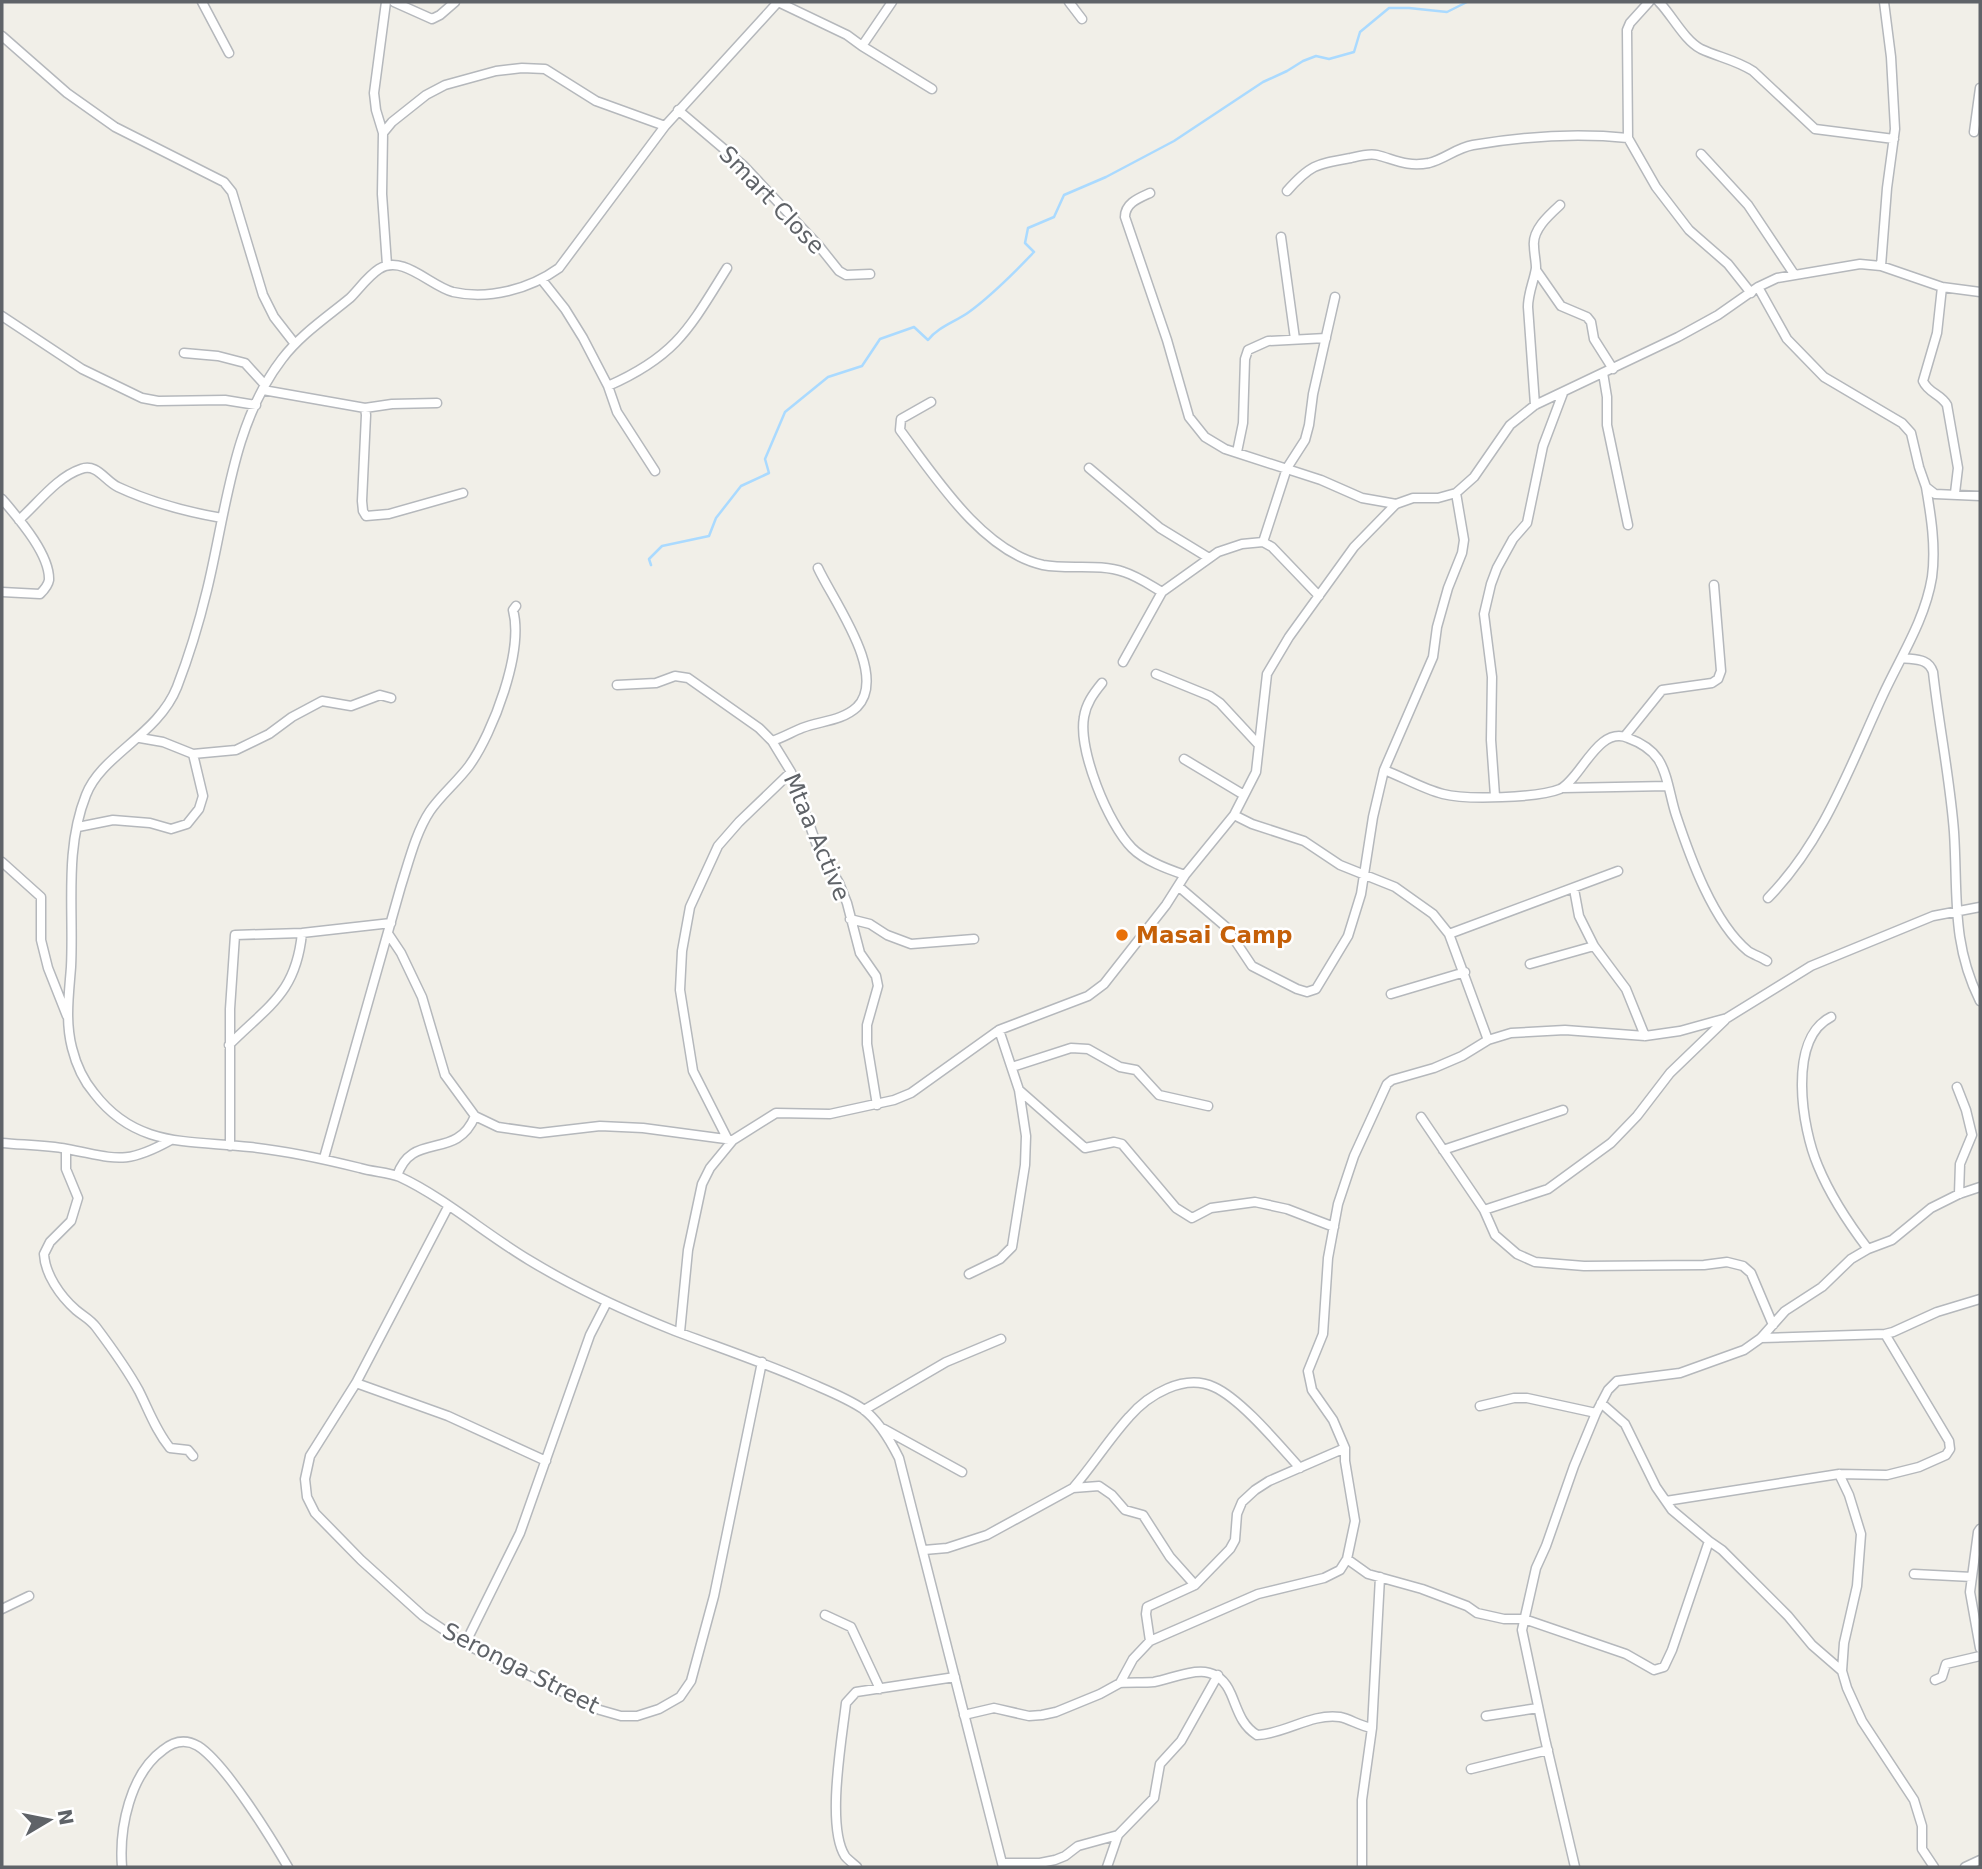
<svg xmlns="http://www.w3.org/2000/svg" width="1982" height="1869" font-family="'DejaVu Sans',sans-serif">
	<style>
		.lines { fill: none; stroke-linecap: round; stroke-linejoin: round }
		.stream { stroke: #aadaff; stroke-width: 2.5 }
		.street-casing { stroke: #b5b8bc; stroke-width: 11 }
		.street { stroke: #fff; stroke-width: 8 }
		.food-dot { fill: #e8710a; stroke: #fff; stroke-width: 2.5 }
		.labels { text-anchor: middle; stroke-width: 5; stroke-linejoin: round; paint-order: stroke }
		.street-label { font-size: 23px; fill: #5f6368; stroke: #fff }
		.food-label { font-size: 23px; font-weight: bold; fill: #c56008; stroke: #fff; text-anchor: start }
	</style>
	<rect width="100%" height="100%" fill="#f1efe8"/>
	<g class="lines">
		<path class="stream" d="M 651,565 L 649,559 L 662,546 L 709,536 L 716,518 L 741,486 L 769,473 L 765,459 L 785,412 L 828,377 L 862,366 L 880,339 L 914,327 L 928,340 C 938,327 955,322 969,312 C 992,295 1014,273 1034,252 L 1025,243 L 1028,228 L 1054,217 L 1064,195 L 1106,177 L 1174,141 L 1263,82 L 1287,71 L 1303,61 L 1316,56 L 1329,59 L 1354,52 L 1360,32 L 1389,8 L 1409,8 L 1447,12 L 1467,2"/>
		<defs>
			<path id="street" d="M 202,2 L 229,53
				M 394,2 L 432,19 L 440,15 L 455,2
				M 778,2 L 665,126 L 559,268 C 530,289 489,300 453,292 C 430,286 403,254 379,269 C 368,276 359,289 350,298 C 327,317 300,335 282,359 C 232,424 226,513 207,590 C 199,623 189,656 177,687 C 158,735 101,755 86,795 C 64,850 74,910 71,967 C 69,994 65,1021 72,1048 C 76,1064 83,1080 94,1093 C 136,1148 188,1140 250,1147 C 288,1151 324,1159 360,1168 C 373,1172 388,1172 400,1177 C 443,1197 487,1235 529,1260 C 575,1288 625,1311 675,1331 C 720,1348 765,1363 808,1382 C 826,1390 847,1398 863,1409 C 879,1421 890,1440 899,1458 L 1003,1867
				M 778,2 L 847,35 L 862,46 L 892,2
				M 1069,2 L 1082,19
				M 1649,2 L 1630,23 L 1627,30 L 1628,138 L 1656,187 L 1689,230 L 1728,264 L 1751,293
				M 1659,2 C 1672,15 1684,40 1701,49 C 1718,57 1736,60 1753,71 L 1815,129 L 1894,139
				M 2,36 L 67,93 L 115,127 L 224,182 L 232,192 L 263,295 L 274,317 L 295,344
				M 862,46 L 932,89
				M 678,110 L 744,166 L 819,246 L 839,271 L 846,275 L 870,274
				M 1974,132 L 1980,88
				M 383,133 L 376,110 L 374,93 L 386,2
				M 1701,154 L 1748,205 L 1794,274
				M 1287,191 C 1311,164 1317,164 1351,158 C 1359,156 1369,153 1377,155 C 1396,160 1407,167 1429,163 C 1445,159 1456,148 1473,145 C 1525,136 1577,133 1628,138
				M 1150,193 C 1139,198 1125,203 1125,217 L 1167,340 L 1189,417 L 1205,437 L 1225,449 L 1321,480 L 1362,498 L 1396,504
				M 1281,237 L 1295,339
				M 387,265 L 382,194 L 383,133 L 392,122 L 426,95 L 445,85 L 496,71 L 522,68 L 545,69 L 596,101 L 665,126
				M 1881,266 L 1887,188 L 1895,129 L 1891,57 L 1884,2
				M 1536,270 L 1561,306 L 1587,317 L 1591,322 L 1594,339 L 1613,369
				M 542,280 L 565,309 L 583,338 L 608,386 L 617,412 L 655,471
				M 1758,287 L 1787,339 L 1824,377 L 1902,423 L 1911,433 L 1919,467 L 1926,487 L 1935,494 L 1980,496
				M 1942,287 L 1937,333 L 1923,381 C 1928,393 1941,394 1947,405 L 1958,468 L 1955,493
				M 2,316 L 82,369 L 142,398 L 158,401 L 225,400 L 256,405
				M 184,353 L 218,356 L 245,363 L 265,385
				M 1603,373 L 1607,397 L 1607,425 L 1628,525
				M 608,386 C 676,356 689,329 727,268
				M 263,390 L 365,408 L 392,404 L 437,403
				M 931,402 L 901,419 L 900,430 C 935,477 983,552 1043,565 C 1070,570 1098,563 1124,572 C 1137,576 1150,585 1162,592
				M 1535,405 L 1528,307 C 1528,293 1534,281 1536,268 C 1536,261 1534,253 1534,246 C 1532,230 1549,215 1560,205
				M 365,408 L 366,415 L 362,501 L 363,511 L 366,516 L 389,514 L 463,493
				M 1237,452 L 1243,423 L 1245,359 L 1248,350 L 1268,341 L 1326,338
				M 1089,468 L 1160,528 L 1209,558
				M 2,499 C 18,518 50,554 49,580 C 48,586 44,590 40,594 L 2,592
				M 19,520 C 38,503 57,477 81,469 C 97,463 105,481 118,487 C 150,502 187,512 222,518
				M 1263,542 L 1287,468 L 1305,440 L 1309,425 L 1313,394 L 1335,297
				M 1902,658 C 1916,660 1928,658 1933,672 C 1939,726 1950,779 1954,832 C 1958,894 1951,943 1980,1001
				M 1123,662 L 1162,592 L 1218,552 L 1242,544 L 1263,542 L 1272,547 L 1319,596
				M 1156,674 L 1210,696 L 1220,703 L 1258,744
				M 1102,683 C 1093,694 1086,704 1084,717 C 1078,750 1108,824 1132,848 C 1145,861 1167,869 1185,875
				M 617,685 L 656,683 L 675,676 L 688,678 L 759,728 L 772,741 L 791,772 L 816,843 L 839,883 L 847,903 L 860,953 L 876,976 L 878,986 L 867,1025 L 867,1044 L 877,1105
				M 1625,736 L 1662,690 L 1712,683 L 1718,679 L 1721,671 L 1714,585
				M 140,738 L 163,742 L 193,754 L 236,750 L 269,734 L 292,717 L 322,701 L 351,706 L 380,695 L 391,698
				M 772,741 C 782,738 792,732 802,728 C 820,721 842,721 857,707 C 889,675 832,599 818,568
				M 1184,759 L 1244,795
				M 1384,770 C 1403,777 1423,789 1443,794 C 1466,800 1538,798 1560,789 C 1581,779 1598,725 1628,738 C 1639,742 1651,749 1658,759 C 1668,774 1670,797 1676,815 C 1690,857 1713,922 1748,951 C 1754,955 1761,957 1767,961
				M 1563,788 L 1668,786
				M 1495,796 L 1491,740 L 1492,677 L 1484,614 L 1491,584 L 1497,568 L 1513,539 L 1527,523 L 1543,446 L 1563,393
				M 1234,815 L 1252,824 L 1304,841 L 1340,865 L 1395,887 L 1433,914 L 1449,934 L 1488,1040
				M 78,827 L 113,820 L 150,823 L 171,829 L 187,824 L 199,809 L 203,796 L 193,754
				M 2,862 L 41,897 L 41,940 L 48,968 L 67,1016
				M 1178,886 L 1226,927 L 1252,966 L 1297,989 L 1307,992 L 1316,989 L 1348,936 L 1361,894 L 1373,817 L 1384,770 L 1433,657 L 1437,627 L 1448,588 L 1462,553 L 1464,540 L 1456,493
				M 1574,889 L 1579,916 L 1594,946 L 1626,989 L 1645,1036
				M 1768,898 C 1824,841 1850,766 1883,695 C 1901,656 1925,620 1932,577 C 1936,547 1931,516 1926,487
				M 850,919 L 870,924 L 887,935 L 911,944 L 974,939
				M 1449,934 L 1618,871
				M 389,935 L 401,953 L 422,997 L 445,1075 L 475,1116 L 498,1127 L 540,1133 L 600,1126 L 643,1128 L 733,1140
				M 1530,964 L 1594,946
				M 1391,994 L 1465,972
				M 1831,1017 C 1787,1039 1802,1129 1818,1166 C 1830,1195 1849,1224 1868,1249
				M 229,1045 C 269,1005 296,993 302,933
				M 1012,1067 L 1071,1048 L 1088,1049 L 1120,1067 L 1136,1070 L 1159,1095 L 1208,1106
				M 1957,1087 L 1966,1110 L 1972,1135 L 1960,1164 L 1959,1194
				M 1019,1090 L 1085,1148 L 1114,1142 L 1122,1144 L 1176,1208 L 1192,1218 L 1211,1208 L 1255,1202 L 1287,1209 L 1334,1227
				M 1421,1117 L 1484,1210 L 1495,1235 L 1517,1254 L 1535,1262 L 1584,1266 L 1704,1265 L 1727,1262 L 1743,1266 L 1751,1273 L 1773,1325
				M 727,1138 L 693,1071 L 680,990 L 682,951 L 690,907 L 718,846 L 739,822 L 791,772
				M 2,1143 C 23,1145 46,1145 67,1149 C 116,1158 124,1166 171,1140
				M 230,1146 L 230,1009 L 235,935 L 302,933 L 391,923
				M 66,1149 L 66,1169 L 78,1198 L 71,1221 L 50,1242 L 44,1254 C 45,1274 60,1296 76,1310 C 83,1316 90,1319 96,1327 C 111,1347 127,1369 139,1391 C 149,1411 156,1431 170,1448 L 188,1450 L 193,1456
				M 1443,1150 L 1563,1110
				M 324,1158 L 401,886 C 409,861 416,832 430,811 C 441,795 457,782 469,766 C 493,733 524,651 513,610 L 516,606
				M 397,1176 C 412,1130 456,1162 475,1116
				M 448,1207 L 356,1383 L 310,1456 L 305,1479 L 307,1497 L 315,1513 L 361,1560 L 423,1616 L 465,1644 L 600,1710 L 621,1716 L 637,1716 L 659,1709 L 680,1697 L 691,1681 L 714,1596 L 762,1362
				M 1484,1210 L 1548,1189 L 1611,1143 L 1637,1116 L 1670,1073 L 1725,1020
				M 969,1274 L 1000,1259 L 1012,1247 L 1025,1165 L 1026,1136 L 1019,1090 L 999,1030
				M 680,1332 L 688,1250 L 702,1184 L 710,1168 L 733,1140 L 776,1113 L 830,1114 L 894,1100 L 911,1093 L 999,1030 L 1088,996 L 1104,984 L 1166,905 L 1185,875 L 1234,815 L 1256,772 L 1267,674 L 1289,637 L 1354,547 L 1396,504 L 1413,498 L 1438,498 L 1456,493 L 1474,477 L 1510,425 L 1535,405 L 1678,337 L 1718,315 L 1758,287 L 1777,278 L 1860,264 L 1881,266 L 1942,287 L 1980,292
				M 1761,1338 L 1885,1334 L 1893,1332 L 1937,1312 L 1980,1299
				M 356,1383 L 448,1416 L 546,1461
				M 1480,1406 L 1514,1398 L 1527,1398 L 1596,1413
				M 864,1410 L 946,1362 L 1001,1339
				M 884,1429 L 962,1472
				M 1839,1474 L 1849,1495 L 1861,1534 L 1857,1586 L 1844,1643 L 1842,1671 L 1847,1688 L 1862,1721 L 1914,1800 L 1922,1826 L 1922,1849 L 1934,1867
				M 1073,1488 C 1093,1465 1109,1439 1129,1417 C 1148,1395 1184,1373 1214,1387 C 1241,1399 1279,1445 1300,1468
				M 1666,1501 L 1839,1474 L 1887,1475 L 1919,1467 L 1946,1455 L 1950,1449 L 1949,1441 L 1885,1334
				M 1980,1529 L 1978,1532 L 1970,1592 L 1980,1648
				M 1709,1541 L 1722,1550 L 1788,1616 L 1812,1645 L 1842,1671
				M 924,1550 L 947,1548 L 987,1535 L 1073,1488 L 1099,1486 L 1112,1495 L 1125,1510 L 1143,1515 L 1170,1557 L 1195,1585
				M 1347,1559 L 1368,1574 L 1422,1589 L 1467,1606 L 1477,1613 L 1504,1619 L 1524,1619 L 1626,1654 L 1654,1670 L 1664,1667 L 1672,1650 L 1709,1541 L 1672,1510 L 1656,1487 L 1625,1424 L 1601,1403
				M 1914,1574 L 1972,1577
				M 2,1609 L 29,1596
				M 825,1615 L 851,1627 L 880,1689
				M 1150,1641 L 1146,1614 L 1147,1607 L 1195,1585 L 1230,1549 L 1235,1540 L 1237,1514 L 1242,1502 L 1255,1490 L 1269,1481 L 1345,1448
				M 465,1644 L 520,1533 L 590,1335 L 607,1302
				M 1935,1680 L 1942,1677 L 1946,1664 L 1980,1656
				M 1120,1683 C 1131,1682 1143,1683 1154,1682 C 1183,1676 1215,1657 1231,1694 C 1238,1710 1241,1725 1257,1735 C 1285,1734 1311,1713 1340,1717 C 1350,1719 1360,1726 1372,1728
				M 964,1715 L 994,1708 L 1029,1716 L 1042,1715 L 1056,1712 L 1100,1694 L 1120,1683 L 1133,1659 L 1150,1641 L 1258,1594 L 1324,1578 L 1340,1570 L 1347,1559 L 1355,1521 L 1345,1461 L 1345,1448 L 1333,1420 L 1312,1390 L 1308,1371 L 1323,1334 L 1328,1258 L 1338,1204 L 1354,1156 L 1387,1084 L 1392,1080 L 1434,1068 L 1462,1056 L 1488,1040 L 1511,1033 L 1565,1030 L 1645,1036 L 1680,1031 L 1727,1018 L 1811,966 L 1933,916 L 1980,907
				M 1486,1716 L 1538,1708
				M 1471,1769 L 1548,1750
				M 1002,1863 L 1040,1863 L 1055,1860 L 1065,1856 L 1078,1846 L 1118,1835
				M 122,1867 C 119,1828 130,1774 163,1750 C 174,1741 186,1739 198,1746 C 225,1763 271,1838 288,1867
				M 857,1867 C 854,1864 848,1860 845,1856 C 826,1826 842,1739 846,1703 L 856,1692 L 955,1677
				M 1107,1867 L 1118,1835 L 1154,1798 L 1160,1764 L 1181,1741 L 1218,1675
				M 1362,1867 L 1362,1800 L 1372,1728 L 1380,1577
				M 1575,1867 L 1545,1739 L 1522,1630 L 1536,1568 L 1546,1546 L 1574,1466 L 1596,1413 L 1608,1390 L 1617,1381 L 1680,1373 L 1744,1350 L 1761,1338 L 1785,1311 L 1822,1287 L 1851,1259 L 1868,1249 L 1892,1240 L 1931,1208 L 1959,1194 L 1980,1187
				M 1965,1867 L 1980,1860"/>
		</defs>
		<use href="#street" class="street-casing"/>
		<use href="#street" class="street"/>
	</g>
	<circle class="food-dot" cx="1122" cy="935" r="7"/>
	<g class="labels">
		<g class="street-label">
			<text transform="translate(772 200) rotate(46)" y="8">Smart Close</text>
			<text transform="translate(817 837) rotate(67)" y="8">Mtaa Active</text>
			<text transform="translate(521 1668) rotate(27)" y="8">Seronga Street</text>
		</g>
		<g class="food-label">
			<text x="1136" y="943">Masai Camp</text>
		</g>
	</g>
	<rect width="1982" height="1869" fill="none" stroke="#5f6368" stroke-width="7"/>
	<g transform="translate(49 1820) rotate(80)" stroke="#ffffff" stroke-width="5" paint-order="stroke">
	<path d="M0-5L12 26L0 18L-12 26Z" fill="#5f6368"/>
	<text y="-10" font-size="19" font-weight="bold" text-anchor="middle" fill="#5f6368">N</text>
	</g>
</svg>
